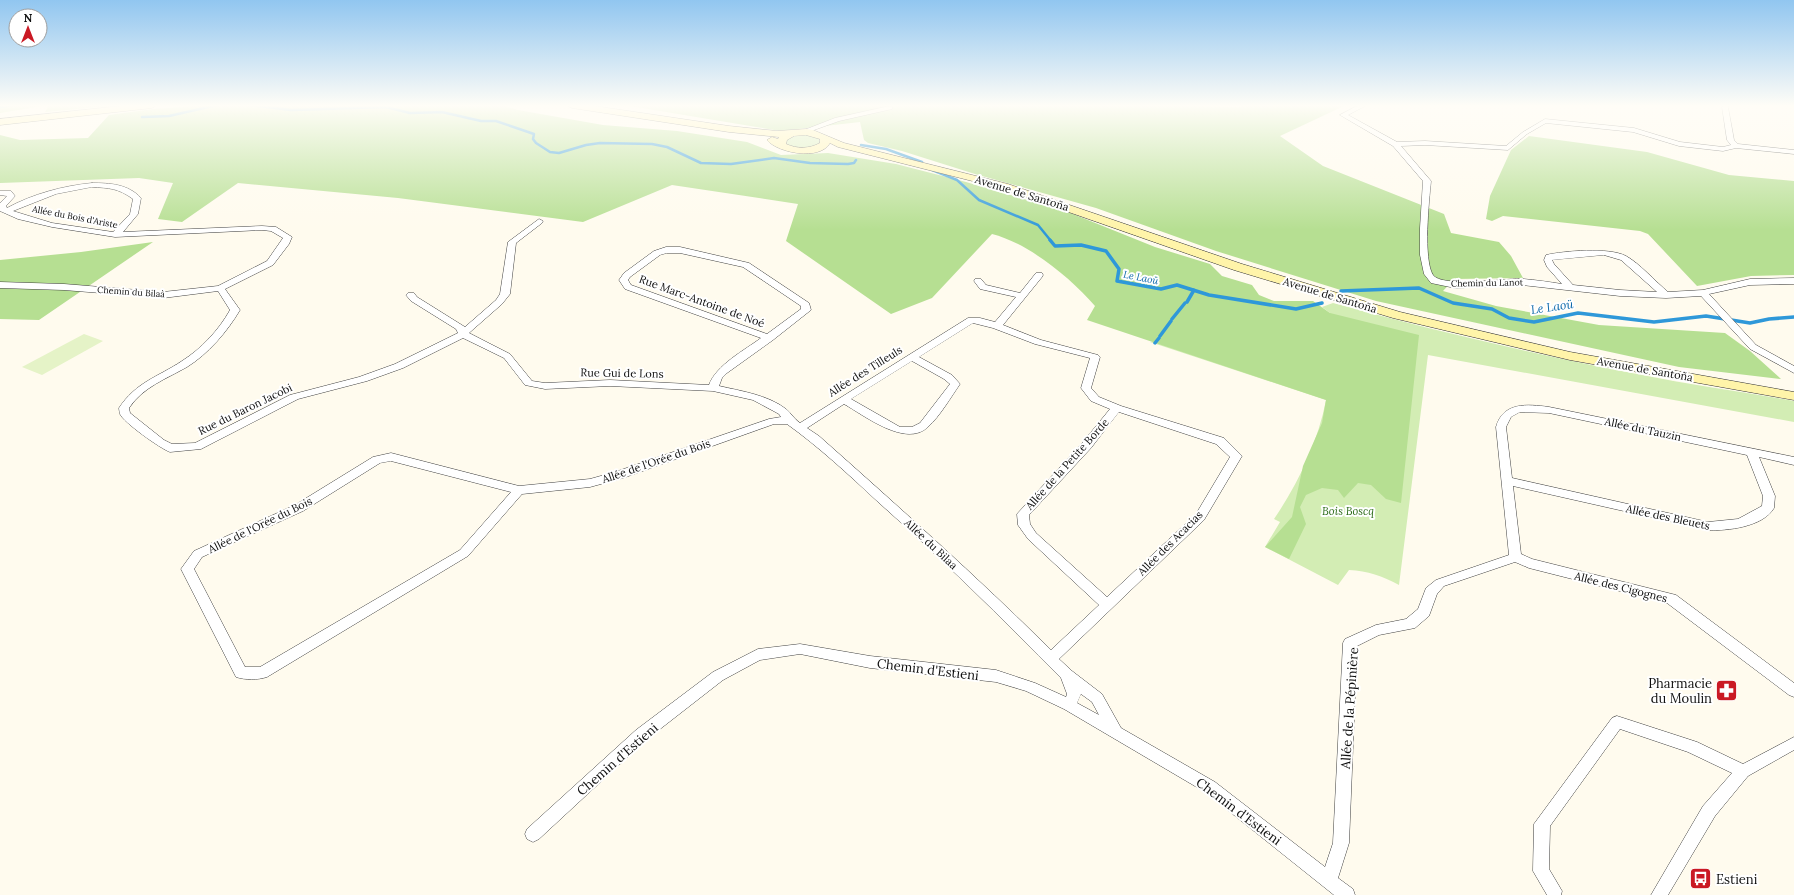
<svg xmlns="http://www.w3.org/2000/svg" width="1794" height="895" font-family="Lora,serif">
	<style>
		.green { fill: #d3edb4 }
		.forest { fill: #b6df92 }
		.pitch { fill: #e5f3c7 }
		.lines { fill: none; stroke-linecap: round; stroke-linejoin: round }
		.stream-far1 { stroke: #2e98d9; stroke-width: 2.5 }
		.stream { stroke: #2e98d9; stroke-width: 3.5 }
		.street-casing { stroke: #414141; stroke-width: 1 }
		.secondary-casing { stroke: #303030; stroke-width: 1 }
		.street { fill: #fff; fill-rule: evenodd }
		.secondary { fill: #fff4a9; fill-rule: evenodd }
		.labels { text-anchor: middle; stroke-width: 4; stroke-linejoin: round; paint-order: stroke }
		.far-street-label { font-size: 9px; fill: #0e0e0e; stroke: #fff }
		.far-water-label { font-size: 10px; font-style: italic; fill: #0c68aa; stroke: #fff }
		.street-label { font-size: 11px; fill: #0e0e0e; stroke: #fff }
		.park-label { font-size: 11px; font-style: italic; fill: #2b6b18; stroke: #fff }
		.water-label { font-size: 12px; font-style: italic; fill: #0c68aa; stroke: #fff }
		.near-street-label { font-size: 13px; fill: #0e0e0e; stroke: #fff }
		.near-poi-label { font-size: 13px; fill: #0e0e0e; stroke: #fff; text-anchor: end }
	</style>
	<rect width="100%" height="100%" fill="#fffbee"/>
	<path class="green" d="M 803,134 L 818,137 L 820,142 C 813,150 796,150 787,145 L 786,142 L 789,138 Z
		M 1333,303 C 1435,331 1538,355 1642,375 C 1692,385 1743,392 1794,401 L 1794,422 L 1428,355 L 1399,585 C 1382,576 1368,571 1349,570 L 1338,585 L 1265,547 L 1280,522 L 1274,519 C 1298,484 1318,442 1326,400 L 1150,342 L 1330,313 L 1322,307 Z"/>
	<path class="forest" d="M 0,105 L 48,105 L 0,113 Z
		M 49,105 L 119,105 L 45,112 Z
		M 210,105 L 502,105 L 518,110 L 603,125 L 677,131 L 747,142 L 781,155 L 828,153 L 896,164 L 966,182 L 1068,212 L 1155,247 L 1210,264 L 1222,276 L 1252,285 L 1259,295 L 1274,301 L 1313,301 L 1330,313 L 1419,335 L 1401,503 L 1386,499 L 1371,485 L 1358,483 L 1344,498 L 1338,490 L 1322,488 L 1306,495 L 1300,507 L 1306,524 L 1289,559 L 1265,547 L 1292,517 L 1303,466 L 1322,423 L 1326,400 L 1087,320 L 1095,306 C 1071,278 1028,243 992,234 L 932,298 L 891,314 L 786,241 L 798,204 L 672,185 L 583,222 L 398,198 L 238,183 L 182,222 L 158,219 L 173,183 L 139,178 L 0,183 L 0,135 L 20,140 L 88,138 L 109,115 L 153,109 Z
		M 624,105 L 1070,105 L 1241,107 L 1245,105 L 1346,105 L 1280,136 L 1323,166 L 1444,214 L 1451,233 L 1499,242 L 1511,256 L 1523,278 L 1454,279 L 1443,291 L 1496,306 L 1599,325 L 1725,333 L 1750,351 L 1781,379 L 1679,367 L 1376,301 L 1216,251 L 1096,208 L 975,174 L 902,151 L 868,143 L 864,140 L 860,122 L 780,131 Z
		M 1529,136 L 1647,152 L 1729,175 L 1794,181 L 1794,275 L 1751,276 L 1697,286 L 1648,234 L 1640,231 L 1503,216 L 1492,221 L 1486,219 L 1490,196 L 1511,150 Z
		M 153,242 L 39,320 L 0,319 L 0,260 L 81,252 Z"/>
	<path class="pitch" d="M 84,334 L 103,341 L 42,375 L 22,367 Z"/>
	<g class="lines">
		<path class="stream-far1" d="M 251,105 L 291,110 L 386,107 L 410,113 L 442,112 L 481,121 L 496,121 L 534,134 L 533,139 L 536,143 L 550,152 L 559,153 L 586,145 L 600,143 L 652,144 L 667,147 L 701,163 L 731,164 L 774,158 L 810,163 L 848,164 L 854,163 L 856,160
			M 0,107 L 13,105
			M 142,117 L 169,116 L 217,105
			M 861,145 L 886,149 L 922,162
			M 932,170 L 957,180 L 979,200 L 1038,225 L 1051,241"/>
		<path class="stream" d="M 1050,240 L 1055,246 L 1081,245 L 1106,251 L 1119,269 L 1117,281 L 1161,289 L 1177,285 L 1209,295 L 1296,309 L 1322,303
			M 1341,291 L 1419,288 L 1453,303 L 1492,309 L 1509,318 L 1534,322 L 1578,313 L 1654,322 L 1706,316 L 1750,323 L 1769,319 L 1794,317
			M 1187,302 L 1194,290
			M 1172,319 L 1185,303
			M 1160,336 L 1171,321
			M 1155,343 L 1159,338"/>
		<defs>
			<path id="street" d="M 1359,105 L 1367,105 L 1348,115 L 1397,142 L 1425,141 L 1506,146 L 1523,132 L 1545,119 L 1634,128 L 1680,142 L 1723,147 L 1731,145 L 1727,140 L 1722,107 L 1723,105 L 1730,105 L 1728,107 L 1734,140 L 1738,144 L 1794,150 L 1794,154 L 1736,148 L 1723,151 L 1679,146 L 1633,132 L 1546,123 L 1527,134 L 1508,150 L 1425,145 L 1401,146 L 1431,181 C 1429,201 1423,259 1433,275 C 1442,288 1506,278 1523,279 C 1536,280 1549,282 1562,284 L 1547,267 L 1544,260 L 1546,255 C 1564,251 1609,247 1626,256 C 1639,263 1656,282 1668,292 L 1703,290 L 1750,279 L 1794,278 L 1794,284 L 1750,285 L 1709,294 L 1756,345 L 1794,366 L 1794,373 L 1750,349 L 1701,296 L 1666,298 L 1620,296 L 1522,285 L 1455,288 L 1431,283 L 1424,274 L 1420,255 L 1420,228 L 1423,181 L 1393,146 L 1340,115 ZM 1604,255 L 1621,260 L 1657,292 L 1620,290 L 1573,285 L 1554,264 L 1552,260 Z
				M 890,106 L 892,107 L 892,109 L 839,121 L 803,134 L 799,132 L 835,118 Z
				M 92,183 C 110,183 128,184 141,198 L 138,214 L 123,232 L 262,226 L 276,227 L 292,237 L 289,244 L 273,265 L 225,289 L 240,310 C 227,332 208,354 187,367 C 166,379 143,387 129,408 L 130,413 L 164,440 L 172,444 L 195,443 L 290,395 L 359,377 L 395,364 L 458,333 L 456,329 L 411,301 L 406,295 L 408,293 L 414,293 L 417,297 L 465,327 L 496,300 L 500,294 L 508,242 L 539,219 L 543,221 L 542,223 L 516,243 L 510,294 L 502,304 L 469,333 L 510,354 L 532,381 L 545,383 L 610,380 L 709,385 C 716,365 745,350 761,338 L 625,289 L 619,280 L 624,273 L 654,251 L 666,247 L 680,247 L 749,263 L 809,303 L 811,310 L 773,340 L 727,373 L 722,378 L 719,386 C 741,391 768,395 786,409 C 791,413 794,419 800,423 L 968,318 L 980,318 L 995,322 L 1016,297 L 980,289 L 974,281 L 975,279 L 981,279 L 986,285 L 1020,293 L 1036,273 L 1042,273 L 1043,275 L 1042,277 L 1003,325 L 1041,340 L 1098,355 L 1100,357 L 1091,388 L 1099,397 L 1121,406 L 1224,438 L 1242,456 L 1204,520 L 1059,659 L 1072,671 L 1102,694 L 1121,728 L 1215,782 L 1325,867 L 1333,843 L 1343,643 L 1345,639 L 1376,625 L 1406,619 L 1418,609 L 1426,588 L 1436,580 L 1509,555 L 1496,427 C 1503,402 1527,404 1549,407 L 1794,457 L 1794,465 L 1759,457 L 1775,496 L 1774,508 C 1763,527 1727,531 1708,530 L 1513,486 L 1521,554 L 1532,559 L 1676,595 L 1794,683 L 1794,697 L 1789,695 L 1667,603 L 1529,568 L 1515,562 L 1444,586 L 1437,594 L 1429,616 L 1415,628 L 1379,635 L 1357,646 L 1349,843 L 1338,878 L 1353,889 L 1355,895 L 1334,895 L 1205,792 L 1064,709 L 1026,691 L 996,682 L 870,668 L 800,654 L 760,660 L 723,680 L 646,740 L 539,839 L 533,842 L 527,839 L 525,834 L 527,829 L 636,730 L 713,672 L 758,649 L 800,644 L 870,656 L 996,670 L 1035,683 L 1066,697 L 1067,694 L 1061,678 C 1002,618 941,558 877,501 C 848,474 819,447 787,424 L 774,424 L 623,478 L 590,487 L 522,494 L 468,556 L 267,677 C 258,680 245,680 236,677 L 181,569 L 194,551 L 295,505 L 373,457 L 391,453 L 519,486 L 590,479 L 615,472 L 769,419 L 781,417 L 779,414 L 753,400 L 713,391 L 610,386 L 545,389 L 525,385 L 504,358 L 463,338 L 403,368 L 367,381 L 298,399 L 201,449 L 170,452 C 161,449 123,422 120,414 C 120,414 119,409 119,408 C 136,382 158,377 182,361 C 201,349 219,330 230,310 L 218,291 L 163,298 L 64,290 L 0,288 L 0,282 L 64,284 L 163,292 L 218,286 L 267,261 L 283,238 L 271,231 L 262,230 L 115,237 L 52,227 L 18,219 L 0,211 L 0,203 L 7,196 L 0,195 L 0,191 L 11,191 L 15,196 L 6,206 L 7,208 C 33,194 62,186 92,183 ZM 92,187 C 109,188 118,188 133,199 L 130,214 L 113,232 L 52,223 L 13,211 L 56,194 ZM 667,253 L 680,253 L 743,267 L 801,306 L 801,309 L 767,334 L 631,285 L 628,280 L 630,277 L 660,255 ZM 973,323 L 993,328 L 1035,344 L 1090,358 L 1081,388 L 1091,401 L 1110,409 L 1083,442 L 1017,514 L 1018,525 L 1028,539 L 1099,605 L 1051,650 C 976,576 898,506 819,436 L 807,428 L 844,404 C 865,416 906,448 928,427 C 940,416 951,397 960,384 L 952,375 L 919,357 ZM 912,361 L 944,379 L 950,384 L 920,423 L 912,427 L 900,427 L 851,399 ZM 1119,412 L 1216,444 L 1230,457 L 1196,514 L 1107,597 L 1036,533 L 1030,524 L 1029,515 L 1091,448 ZM 1520,412 L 1549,413 L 1747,455 L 1763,496 L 1762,506 L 1738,519 L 1708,522 L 1512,478 L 1506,427 L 1511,417 ZM 391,461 L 511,492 L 460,550 L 260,667 L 245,667 L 194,569 L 202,557 L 303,511 L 380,463 ZM 1081,694 L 1092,702 L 1099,715 L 1077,703 Z
				M 1617,716 L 1697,742 L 1743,764 L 1794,737 L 1794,750 L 1748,776 L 1715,816 L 1668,895 L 1651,895 L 1703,806 L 1732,773 L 1688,752 L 1620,729 L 1550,826 L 1549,869 L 1562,891 L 1561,895 L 1547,895 L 1533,871 L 1534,824 L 1612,718 Z"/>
			<path id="secondary" d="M 130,105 L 157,105 L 152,108 L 0,125 L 0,119 Z
				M 567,105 L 588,105 L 729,126 L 777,131 L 806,129 L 813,130 L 844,143 L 1008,184 L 1242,264 L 1400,312 L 1570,352 L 1794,392 L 1794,400 L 1570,360 L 1393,318 L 1234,270 L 1000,188 L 838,147 L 830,143 C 820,161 778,153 767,140 L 772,137 L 778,139 L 779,137 L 729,132 L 572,108 ZM 806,135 L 820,139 L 820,143 C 809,149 797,149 786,144 L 787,140 L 794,136 Z"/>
		</defs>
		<use href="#street" class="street-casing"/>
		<use href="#secondary" class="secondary-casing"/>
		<use href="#street" class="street"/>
		<use href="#secondary" class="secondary"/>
	</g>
	<linearGradient id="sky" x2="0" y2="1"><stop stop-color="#91c6f0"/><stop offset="0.46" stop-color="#fffdf7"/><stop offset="1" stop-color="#fffdf7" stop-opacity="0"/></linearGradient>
	<rect width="1794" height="230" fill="url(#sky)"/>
	<defs>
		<symbol id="pharmacy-square" viewBox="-11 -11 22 22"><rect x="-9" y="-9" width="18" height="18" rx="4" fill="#ca1924" stroke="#fff"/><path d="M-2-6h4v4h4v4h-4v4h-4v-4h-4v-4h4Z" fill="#fff"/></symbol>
		<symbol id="bus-square" viewBox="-11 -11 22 22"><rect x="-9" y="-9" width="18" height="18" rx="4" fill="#ca1924" stroke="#fff"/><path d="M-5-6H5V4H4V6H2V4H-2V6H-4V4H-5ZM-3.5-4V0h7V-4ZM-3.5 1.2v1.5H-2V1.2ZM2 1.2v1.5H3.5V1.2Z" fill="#fff"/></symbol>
	</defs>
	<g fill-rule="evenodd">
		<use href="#pharmacy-square" x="1714" y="678" width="25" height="25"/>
		<use href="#bus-square" x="1688" y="866" width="25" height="25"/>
	</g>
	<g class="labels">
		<g class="far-street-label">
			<text transform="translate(75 217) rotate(11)" y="3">Allée du Bois d'Ariste</text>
			<text transform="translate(1487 283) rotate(-1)" y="3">Chemin du Lanot</text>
			<text transform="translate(131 292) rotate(4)" y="3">Chemin du Bilaà</text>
		</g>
		<g class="far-water-label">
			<text transform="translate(1141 277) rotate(11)" y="4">Le Laoü</text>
		</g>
		<g class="street-label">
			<text transform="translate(1022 193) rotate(17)" y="4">Avenue de Santoña</text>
			<text transform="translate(1330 295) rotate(17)" y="4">Avenue de Santoña</text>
			<text transform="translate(702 301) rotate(20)" y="4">Rue Marc-Antoine de Noé</text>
			<text transform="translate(1645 369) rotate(10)" y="4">Avenue de Santoña</text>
			<text transform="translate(865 371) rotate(-32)" y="4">Allée des Tilleuls</text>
			<text transform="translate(622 373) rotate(1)" y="4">Rue Gui de Lons</text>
			<text transform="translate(245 409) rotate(-26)" y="4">Rue du Baron Jacobi</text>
			<text transform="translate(1643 429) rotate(12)" y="4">Allée du Tauzin</text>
			<text transform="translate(656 461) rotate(-19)" y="4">Allée de l'Orée du Bois</text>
			<text transform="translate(1067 464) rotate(-48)" y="4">Allée de la Petite Borde</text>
			<text transform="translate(1668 517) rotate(12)" y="4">Allée des Bleuets</text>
			<text transform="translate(260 525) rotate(-26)" y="4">Allée de l'Orée du Bois</text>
			<text transform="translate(1170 543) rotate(-45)" y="4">Allée des Acacias</text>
			<text transform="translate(931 544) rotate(43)" y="4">Allée du Bilaa</text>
			<text transform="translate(1621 587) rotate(14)" y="4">Allée des Cigognes</text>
		</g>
		<g class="park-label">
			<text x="1348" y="515">Bois Boscq</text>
		</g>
		<g class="water-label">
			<text transform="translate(1552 307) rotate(-8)" y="4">Le Laoü</text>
		</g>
		<g class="near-street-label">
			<text transform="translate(928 669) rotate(7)" y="5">Chemin d'Estieni</text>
			<text transform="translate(1349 708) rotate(-86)" y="5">Allée de la Pépinière</text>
			<text transform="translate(617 759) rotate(-41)" y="5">Chemin d'Estieni</text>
			<text transform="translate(1239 811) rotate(37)" y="5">Chemin d'Estieni</text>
		</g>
		<g class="near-poi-label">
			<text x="1712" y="688">Pharmacie<tspan x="1712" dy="15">du Moulin</tspan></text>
			<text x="1716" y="884" text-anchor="start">Estieni</text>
		</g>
	</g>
	<g transform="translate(28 28)"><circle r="19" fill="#ffffff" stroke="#9f9f9f"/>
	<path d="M0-3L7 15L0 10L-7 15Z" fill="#ca1924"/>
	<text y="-6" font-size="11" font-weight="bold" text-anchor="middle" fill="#0e0e0e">N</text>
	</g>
</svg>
